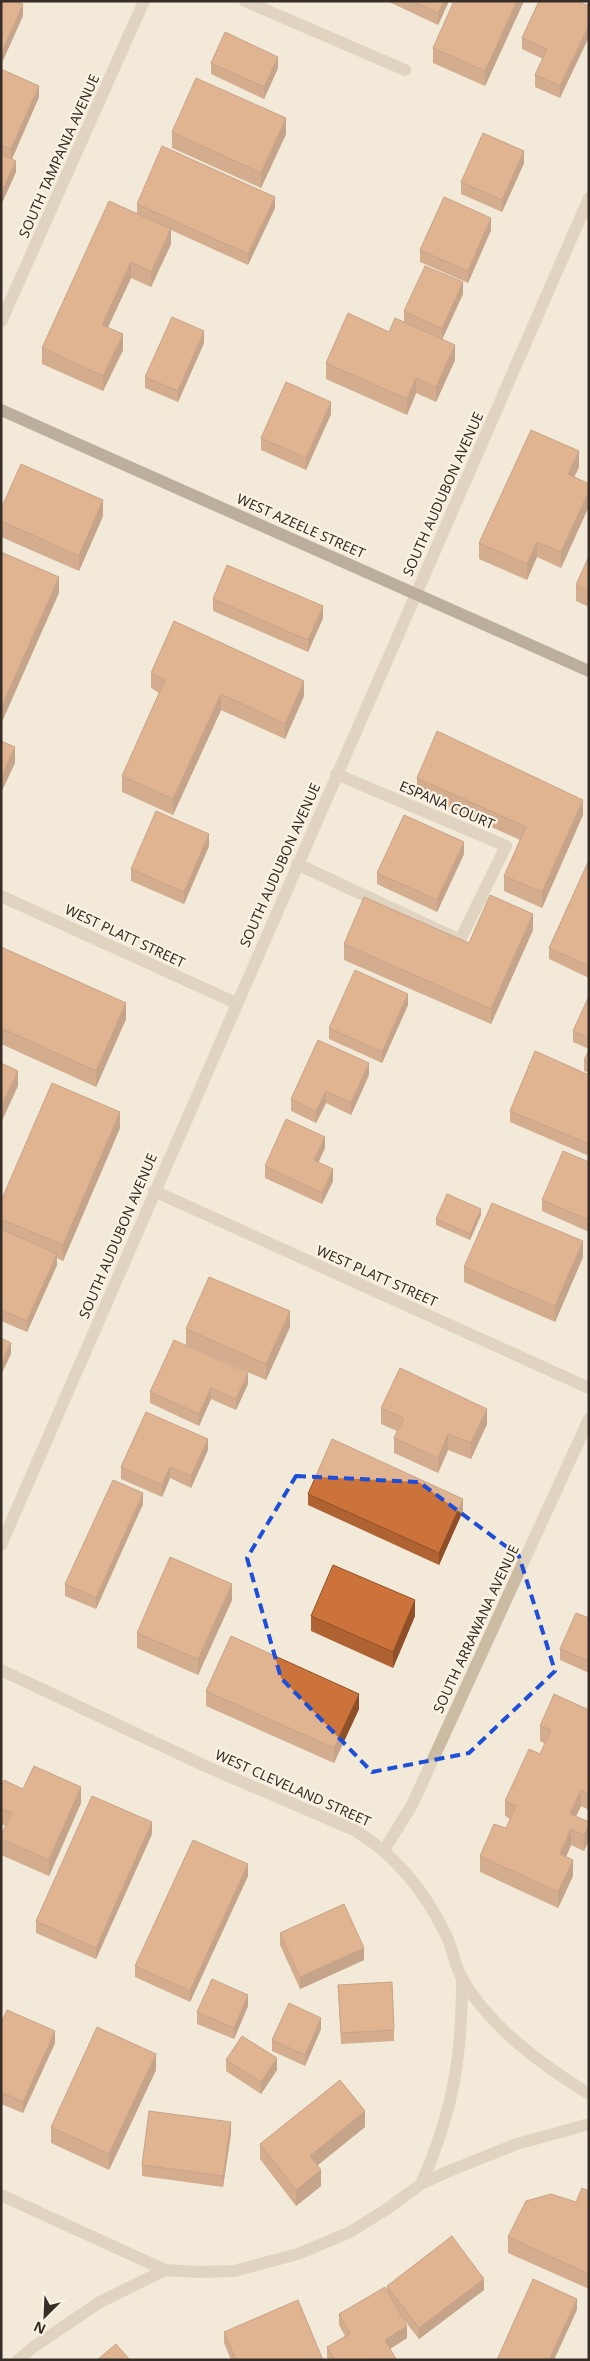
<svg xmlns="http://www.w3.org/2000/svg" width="590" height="2361" font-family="'Noto Sans',sans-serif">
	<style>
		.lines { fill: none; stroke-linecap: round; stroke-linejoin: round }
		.minor { stroke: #cbbba3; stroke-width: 12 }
		.major { stroke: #786656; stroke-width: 12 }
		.wall { fill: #af6333 }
		.shaded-wall { fill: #8f5029 }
		.building { fill: #cc733b; stroke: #8f5029 }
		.marked { fill: none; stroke: #1d4ed8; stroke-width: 4; stroke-dasharray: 10 6; stroke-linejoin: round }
		.labels { text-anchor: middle; stroke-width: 4.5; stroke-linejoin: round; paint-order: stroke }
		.street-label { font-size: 14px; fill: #352d26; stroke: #faf3e4 }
	</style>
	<rect width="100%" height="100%" fill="#f2e9d8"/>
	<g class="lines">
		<path class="minor" d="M 245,1 L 405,70
			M 1,322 L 144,1
			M 297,864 L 460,940 L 506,846 L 336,774
			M 1,896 L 236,1003
			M 154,1191 L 589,1388
			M 1,1545 L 589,198
			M 1,1670 L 205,1766 L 354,1830 C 397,1855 426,1893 447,1937 C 453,1951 455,1967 463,1980 C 491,2028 542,2065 589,2094
			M 384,1850 L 412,1805 L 589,1419
			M 421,2184 C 453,2112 462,2058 462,1979
			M 1,2195 L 165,2270
			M 18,2360 L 32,2348 L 100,2302 L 165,2270 L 199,2272 L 234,2271 L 298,2254 L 350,2232 L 387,2209 L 421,2184 L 449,2171 L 517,2144 L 589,2124"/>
		<path class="major" d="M 1,410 L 589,671"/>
	</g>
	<path class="wall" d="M 387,1 L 449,1 L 438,25 Z
		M 524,1 L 485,86 L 433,63 L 433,48 Z
		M 589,6 L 560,98 L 535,87 L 535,75 L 543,59 L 522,49 L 522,38 Z
		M 211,63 L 278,68 L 264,99 L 211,74 Z
		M 1,69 L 39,97 L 12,159 L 16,172 L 1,205 Z
		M 172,132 L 286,134 L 261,188 L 172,148 Z
		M 524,163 L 502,212 L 461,194 L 461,182 Z
		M 137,204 L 275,208 L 248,265 L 171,230 L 171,244 L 151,287 L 131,278 L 108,327 L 123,350 L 103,391 L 42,364 L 42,348 L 137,213 Z
		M 491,230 L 468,283 L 420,262 L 420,250 Z
		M 463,294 L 442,339 L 455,360 L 436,402 L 416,393 L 407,415 L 326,379 L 326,363 L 389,332 L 404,322 L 404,311 Z
		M 204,343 L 178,402 L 145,388 L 145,377 Z
		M 331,414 L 306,470 L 261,450 L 261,438 Z
		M 579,467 L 574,477 L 589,484 L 589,506 L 561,568 L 537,557 L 527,580 L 479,559 L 479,543 Z
		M 1,509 L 103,516 L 79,571 L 1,537 Z
		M 589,556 L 589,607 L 576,601 L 576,585 Z
		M 213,599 L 323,618 L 308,652 L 213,611 Z
		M 151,673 L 304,696 L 285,739 L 221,710 L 173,815 L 122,792 L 122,776 L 159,693 L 151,688 Z
		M 417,778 L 583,815 L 542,908 L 504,891 L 504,876 L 520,840 L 417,793 Z
		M 209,846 L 184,904 L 131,881 L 131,869 Z
		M 464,854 L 437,912 L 377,884 L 377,873 Z
		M 589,860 L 589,978 L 549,959 L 549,948 Z
		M 533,930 L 491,1024 L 344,960 L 344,944 L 469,943 Z
		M 1,947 L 126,1019 L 96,1087 L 1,1044 Z
		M 589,996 L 589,1049 L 573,1042 L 573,1031 Z
		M 408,1005 L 382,1063 L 329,1039 L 329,1028 Z
		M 589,1050 L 589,1073 L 584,1071 L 584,1060 Z
		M 369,1075 L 351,1115 L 326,1103 L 316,1123 L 291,1111 L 291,1099 Z
		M 589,1075 L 589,1156 L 510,1122 L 510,1111 Z
		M 120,1128 L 63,1261 L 57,1258 L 57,1265 L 27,1332 L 1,1321 L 1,1201 Z
		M 325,1148 L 318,1163 L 333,1181 L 322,1204 L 265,1178 L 265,1166 Z
		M 589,1162 L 589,1232 L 542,1211 L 542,1200 Z
		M 481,1215 L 470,1240 L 436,1225 L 436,1219 Z
		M 583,1257 L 555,1322 L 464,1282 L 464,1267 Z
		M 290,1327 L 266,1380 L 186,1345 L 186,1329 Z
		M 248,1384 L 236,1410 L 211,1399 L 199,1426 L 150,1403 L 150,1392 Z
		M 381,1408 L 487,1424 L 471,1459 L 448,1450 L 438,1473 L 394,1453 L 394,1438 L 397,1431 L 381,1424 Z
		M 208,1450 L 191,1488 L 170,1478 L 162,1497 L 121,1479 L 121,1467 Z
		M 308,1494 L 463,1511 L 439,1565 L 308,1505 Z
		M 143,1504 L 96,1609 L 65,1596 L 65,1584 Z
		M 232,1600 L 198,1675 L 137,1648 L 137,1633 Z
		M 311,1616 L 415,1616 L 393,1668 L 311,1631 Z
		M 589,1618 L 589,1673 L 560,1660 L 560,1649 Z
		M 206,1691 L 359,1709 L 334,1763 L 206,1706 Z
		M 589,1710 L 589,1810 L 581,1806 L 576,1816 L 589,1822 L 584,1851 L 571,1845 L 566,1857 L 573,1876 L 558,1908 L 480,1872 L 480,1856 L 506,1828 L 510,1819 L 505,1816 L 505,1801 L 540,1754 L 545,1744 L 540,1741 L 540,1726 Z
		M 1,1787 L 81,1803 L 49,1876 L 1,1855 L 1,1835 L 6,1826 L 1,1824 Z
		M 152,1834 L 96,1959 L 36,1933 L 36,1921 Z
		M 248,1876 L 190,2002 L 135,1977 L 135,1966 Z
		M 280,1933 L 364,1960 L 300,1989 L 280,1945 Z
		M 338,1985 L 394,2030 L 394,2041 L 341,2044 Z
		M 248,2006 L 234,2039 L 197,2024 L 197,2012 Z
		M 1,2023 L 55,2043 L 23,2113 L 1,2104 Z
		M 321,2029 L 305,2066 L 272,2051 L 272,2040 Z
		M 226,2060 L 277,2070 L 261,2094 L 226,2071 Z
		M 156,2070 L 109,2170 L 51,2143 L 51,2127 Z
		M 365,2127 L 318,2165 L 321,2186 L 296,2206 L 260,2159 L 260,2144 Z
		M 231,2133 L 223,2187 L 142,2176 L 142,2165 Z
		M 589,2191 L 589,2289 L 508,2253 L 508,2237 L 576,2202 Z
		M 387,2286 L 484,2290 L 419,2339 L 401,2316 L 407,2338 L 390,2349 L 396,2360 L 328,2360 L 327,2358 L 327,2347 L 345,2336 L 339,2325 L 339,2314 L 387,2291 Z
		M 224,2332 L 323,2360 L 231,2360 L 224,2343 Z"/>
	<path class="shaded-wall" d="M 444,1 L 449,1 L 438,25 L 438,13 Z
		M 517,1 L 524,1 L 485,86 L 485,71 Z
		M 23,4 L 23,16 L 1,65 L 1,54 Z
		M 589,25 L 589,37 L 560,98 L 560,86 Z
		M 278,57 L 278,68 L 264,99 L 264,87 Z
		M 39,86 L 39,97 L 11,161 L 11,149 Z
		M 286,118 L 286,134 L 261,188 L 261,173 Z
		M 524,151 L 524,163 L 502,212 L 502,200 Z
		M 16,161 L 16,172 L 1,205 L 1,193 Z
		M 275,197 L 275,208 L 248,265 L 248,254 Z
		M 491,218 L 491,230 L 468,283 L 468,271 Z
		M 171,229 L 171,244 L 151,287 L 151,272 Z
		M 131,262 L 131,278 L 102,340 L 102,325 Z
		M 463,282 L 463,294 L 442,340 L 442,329 Z
		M 204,331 L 204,343 L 178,402 L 178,391 Z
		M 123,334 L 123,350 L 103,391 L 103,376 Z
		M 455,345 L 455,360 L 436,402 L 436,387 Z
		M 416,378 L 416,393 L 407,415 L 407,399 Z
		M 331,402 L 331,414 L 306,470 L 306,458 Z
		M 579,451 L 579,467 L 568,490 L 568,474 Z
		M 589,491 L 589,506 L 561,568 L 561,552 Z
		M 103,500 L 103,516 L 79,571 L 79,556 Z
		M 537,542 L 537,557 L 527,580 L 527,564 Z
		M 59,577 L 59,593 L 1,724 L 1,708 Z
		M 323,606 L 323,618 L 308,652 L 308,640 Z
		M 304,681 L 304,696 L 285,739 L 285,724 Z
		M 221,694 L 221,710 L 173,815 L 173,799 Z
		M 15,747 L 15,763 L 1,793 L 1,777 Z
		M 583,800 L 583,815 L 542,908 L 542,892 Z
		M 209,834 L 209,846 L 184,904 L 184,892 Z
		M 464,842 L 464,854 L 437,912 L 437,900 Z
		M 533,914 L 533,930 L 491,1024 L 491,1009 Z
		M 408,994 L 408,1005 L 382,1063 L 382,1052 Z
		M 126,1003 L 126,1019 L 96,1087 L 96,1071 Z
		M 369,1063 L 369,1075 L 351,1115 L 351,1103 Z
		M 18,1071 L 18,1086 L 1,1123 L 1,1107 Z
		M 326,1091 L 326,1103 L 316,1123 L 316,1111 Z
		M 120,1112 L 120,1128 L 63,1261 L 63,1245 Z
		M 325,1137 L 325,1148 L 314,1172 L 314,1160 Z
		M 333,1169 L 333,1181 L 322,1204 L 322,1193 Z
		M 481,1209 L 481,1215 L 470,1240 L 470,1234 Z
		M 583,1241 L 583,1257 L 555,1322 L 555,1306 Z
		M 57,1254 L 57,1265 L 27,1332 L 27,1321 Z
		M 290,1311 L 290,1327 L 266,1380 L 266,1364 Z
		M 11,1343 L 11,1354 L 1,1375 L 1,1364 Z
		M 248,1373 L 248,1384 L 236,1410 L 236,1399 Z
		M 211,1388 L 211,1399 L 199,1426 L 199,1414 Z
		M 487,1409 L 487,1424 L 471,1459 L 471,1443 Z
		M 448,1434 L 448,1450 L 438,1473 L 438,1458 Z
		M 208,1439 L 208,1450 L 191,1488 L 191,1476 Z
		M 170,1467 L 170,1478 L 162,1497 L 162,1485 Z
		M 143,1493 L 143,1504 L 96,1609 L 96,1598 Z
		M 463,1499 L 463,1511 L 439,1565 L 439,1553 Z
		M 232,1584 L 232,1600 L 198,1675 L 198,1659 Z
		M 415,1600 L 415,1616 L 393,1668 L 393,1652 Z
		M 359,1694 L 359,1709 L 334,1763 L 334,1748 Z
		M 81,1787 L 81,1803 L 49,1876 L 49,1860 Z
		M 581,1790 L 581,1806 L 570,1829 L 570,1814 Z
		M 152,1822 L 152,1834 L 96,1959 L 96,1948 Z
		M 589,1825 L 589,1840 L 584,1851 L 584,1835 Z
		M 571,1829 L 571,1845 L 560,1870 L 560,1854 Z
		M 573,1860 L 573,1876 L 558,1908 L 558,1892 Z
		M 248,1864 L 248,1876 L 190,2002 L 190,1991 Z
		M 364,1948 L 364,1960 L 300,1989 L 300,1977 Z
		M 248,1995 L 248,2006 L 234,2039 L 234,2028 Z
		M 321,2018 L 321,2029 L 305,2066 L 305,2055 Z
		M 55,2031 L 55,2043 L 23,2113 L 23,2102 Z
		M 156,2054 L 156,2070 L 109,2170 L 109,2154 Z
		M 277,2058 L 277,2070 L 261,2094 L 261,2082 Z
		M 365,2111 L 365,2127 L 310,2171 L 310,2156 Z
		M 231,2122 L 231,2133 L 223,2187 L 223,2176 Z
		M 321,2170 L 321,2186 L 296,2206 L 296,2190 Z
		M 484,2279 L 484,2290 L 419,2339 L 419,2328 Z
		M 577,2299 L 577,2310 L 554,2360 L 549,2360 Z
		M 407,2326 L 407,2338 L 385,2352 L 385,2340 Z"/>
	<path class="building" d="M 1,1 L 17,1 L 23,4 L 1,54 Z
		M 412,1 L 444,1 L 438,13 Z
		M 454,1 L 517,1 L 485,71 L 433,48 Z
		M 539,1 L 577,1 L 589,6 L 589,25 L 560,86 L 535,75 L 547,49 L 522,38 Z
		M 225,32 L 278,57 L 264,87 L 211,63 Z
		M 1,69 L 39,86 L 11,149 L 1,145 Z
		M 196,78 L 286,118 L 261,173 L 172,132 Z
		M 483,133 L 524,151 L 502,200 L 461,182 Z
		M 162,146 L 275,197 L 248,254 L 137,204 Z
		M 1,154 L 16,161 L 1,193 Z
		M 444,197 L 491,218 L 468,271 L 420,250 Z
		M 109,201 L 171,229 L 151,272 L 131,262 L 102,325 L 123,334 L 103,376 L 42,348 Z
		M 425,266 L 463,282 L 442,329 L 404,311 Z
		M 348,313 L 389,332 L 395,318 L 455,345 L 436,387 L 416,378 L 407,399 L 326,363 Z
		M 172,317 L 204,331 L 178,391 L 145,377 Z
		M 286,382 L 331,402 L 306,458 L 261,438 Z
		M 531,430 L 579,451 L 568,474 L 589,484 L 589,491 L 561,552 L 537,542 L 527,564 L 479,543 Z
		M 21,464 L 103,500 L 79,556 L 1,521 L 1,509 Z
		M 1,552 L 59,577 L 1,708 Z
		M 589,556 L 589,591 L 576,585 Z
		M 227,565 L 323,606 L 308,640 L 213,599 Z
		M 174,621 L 304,681 L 285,724 L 221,694 L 173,799 L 122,776 L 165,680 L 151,673 Z
		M 437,731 L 583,800 L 542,892 L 504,876 L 526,827 L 417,778 Z
		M 1,741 L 15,747 L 1,777 Z
		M 156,811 L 209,834 L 184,892 L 131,869 Z
		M 404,815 L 464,842 L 437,900 L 377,873 Z
		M 589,860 L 589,966 L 549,948 Z
		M 490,895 L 533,914 L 491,1009 L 344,944 L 364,897 L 469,943 Z
		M 1,947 L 126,1003 L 96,1071 L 1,1028 Z
		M 355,970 L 408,994 L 382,1052 L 329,1028 Z
		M 589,996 L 589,1038 L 573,1031 Z
		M 318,1040 L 369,1063 L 351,1103 L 326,1091 L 316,1111 L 291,1099 Z
		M 589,1050 L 589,1062 L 584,1060 Z
		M 535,1051 L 589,1075 L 589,1144 L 510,1111 Z
		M 1,1063 L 18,1071 L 1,1107 Z
		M 52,1083 L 120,1112 L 63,1245 L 1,1219 L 1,1201 Z
		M 286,1119 L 325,1137 L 314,1160 L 333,1169 L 322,1193 L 265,1166 Z
		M 563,1151 L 589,1162 L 589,1220 L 542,1200 Z
		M 447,1194 L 481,1209 L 470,1234 L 436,1219 Z
		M 492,1203 L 583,1241 L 555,1306 L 464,1267 Z
		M 1,1229 L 57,1254 L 27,1321 L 1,1310 Z
		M 209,1277 L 290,1311 L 266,1364 L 186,1329 Z
		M 1,1338 L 11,1343 L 1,1364 Z
		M 174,1340 L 248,1373 L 236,1399 L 211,1388 L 199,1414 L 150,1392 Z
		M 400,1368 L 487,1409 L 471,1443 L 448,1434 L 438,1458 L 394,1438 L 404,1418 L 381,1408 Z
		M 146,1412 L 208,1439 L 191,1476 L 170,1467 L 162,1485 L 121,1467 Z
		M 332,1439 L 463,1499 L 439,1553 L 308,1494 Z
		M 113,1480 L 143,1493 L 96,1598 L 65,1584 Z
		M 170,1557 L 232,1584 L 198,1659 L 137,1633 Z
		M 333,1565 L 415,1600 L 393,1652 L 311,1616 Z
		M 576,1613 L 589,1618 L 589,1661 L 560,1649 Z
		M 231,1636 L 359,1694 L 334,1748 L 206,1691 Z
		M 554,1694 L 589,1710 L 589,1794 L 581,1790 L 570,1814 L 589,1822 L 589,1825 L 584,1835 L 571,1829 L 560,1854 L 573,1860 L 558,1892 L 480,1856 L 494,1824 L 506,1828 L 516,1806 L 505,1801 L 529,1749 L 540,1754 L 551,1730 L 540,1726 Z
		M 34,1766 L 81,1787 L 49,1860 L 1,1839 L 1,1835 L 12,1813 L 1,1808 L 1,1787 L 4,1780 L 23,1789 Z
		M 92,1796 L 152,1822 L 96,1948 L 36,1921 Z
		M 193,1840 L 248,1864 L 190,1991 L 135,1966 Z
		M 344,1904 L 364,1948 L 300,1977 L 280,1933 Z
		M 212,1979 L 248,1995 L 234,2028 L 197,2012 Z
		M 392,1982 L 394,2030 L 341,2033 L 338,1985 Z
		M 289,2003 L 321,2018 L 305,2055 L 272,2040 Z
		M 7,2010 L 55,2031 L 23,2102 L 1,2092 L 1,2023 Z
		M 97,2027 L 156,2054 L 109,2154 L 51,2127 Z
		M 242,2036 L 277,2058 L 261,2082 L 226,2060 Z
		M 340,2080 L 365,2111 L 310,2156 L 321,2170 L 296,2190 L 260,2144 Z
		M 149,2111 L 231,2122 L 223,2176 L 142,2165 Z
		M 582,2188 L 589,2191 L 589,2274 L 508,2237 L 526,2201 L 551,2194 L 576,2202 Z
		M 452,2236 L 484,2279 L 419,2328 L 387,2286 Z
		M 533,2279 L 577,2299 L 549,2360 L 497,2360 Z
		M 385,2287 L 407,2326 L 385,2340 L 396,2359 L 335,2360 L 327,2347 L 350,2334 L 339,2314 Z
		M 298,2300 L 323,2360 L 236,2360 L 224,2332 Z
		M 116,2344 L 130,2360 L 97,2360 Z"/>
	<path d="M0 0H590V2361H0ZM 296,1476 L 419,1482 L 519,1556 L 555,1671 L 469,1753 L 372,1772 L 281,1678 L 247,1558 Z" fill="#f2e9d8" fill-opacity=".55" fill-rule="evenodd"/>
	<path class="marked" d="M 296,1476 L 419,1482 L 519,1556 L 555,1671 L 469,1753 L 372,1772 L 281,1678 L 247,1558 Z"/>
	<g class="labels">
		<g class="street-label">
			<text transform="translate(59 156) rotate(-66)" y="5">SOUTH TAMPANIA AVENUE</text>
			<text transform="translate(443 494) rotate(-66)" y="5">SOUTH AUDUBON AVENUE</text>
			<text transform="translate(301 526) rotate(24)" y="5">WEST AZEELE STREET</text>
			<text transform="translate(447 805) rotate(23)" y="5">ESPANA COURT</text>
			<text transform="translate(280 865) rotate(-66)" y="5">SOUTH AUDUBON AVENUE</text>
			<text transform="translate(125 936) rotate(25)" y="5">WEST PLATT STREET</text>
			<text transform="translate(118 1236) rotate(-67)" y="5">SOUTH AUDUBON AVENUE</text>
			<text transform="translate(377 1276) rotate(24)" y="5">WEST PLATT STREET</text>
			<text transform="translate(476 1629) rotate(-65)" y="5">SOUTH ARRAWANA AVENUE</text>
			<text transform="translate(293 1788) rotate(24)" y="5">WEST CLEVELAND STREET</text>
		</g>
	</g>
	<rect width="590" height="2361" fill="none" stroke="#352d26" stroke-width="5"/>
	<g transform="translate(45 2316) rotate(204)" stroke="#faf3e4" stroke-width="4" paint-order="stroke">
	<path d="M0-4L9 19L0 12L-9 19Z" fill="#352d26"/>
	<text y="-8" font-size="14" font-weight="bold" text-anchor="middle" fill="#352d26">N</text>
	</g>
</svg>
